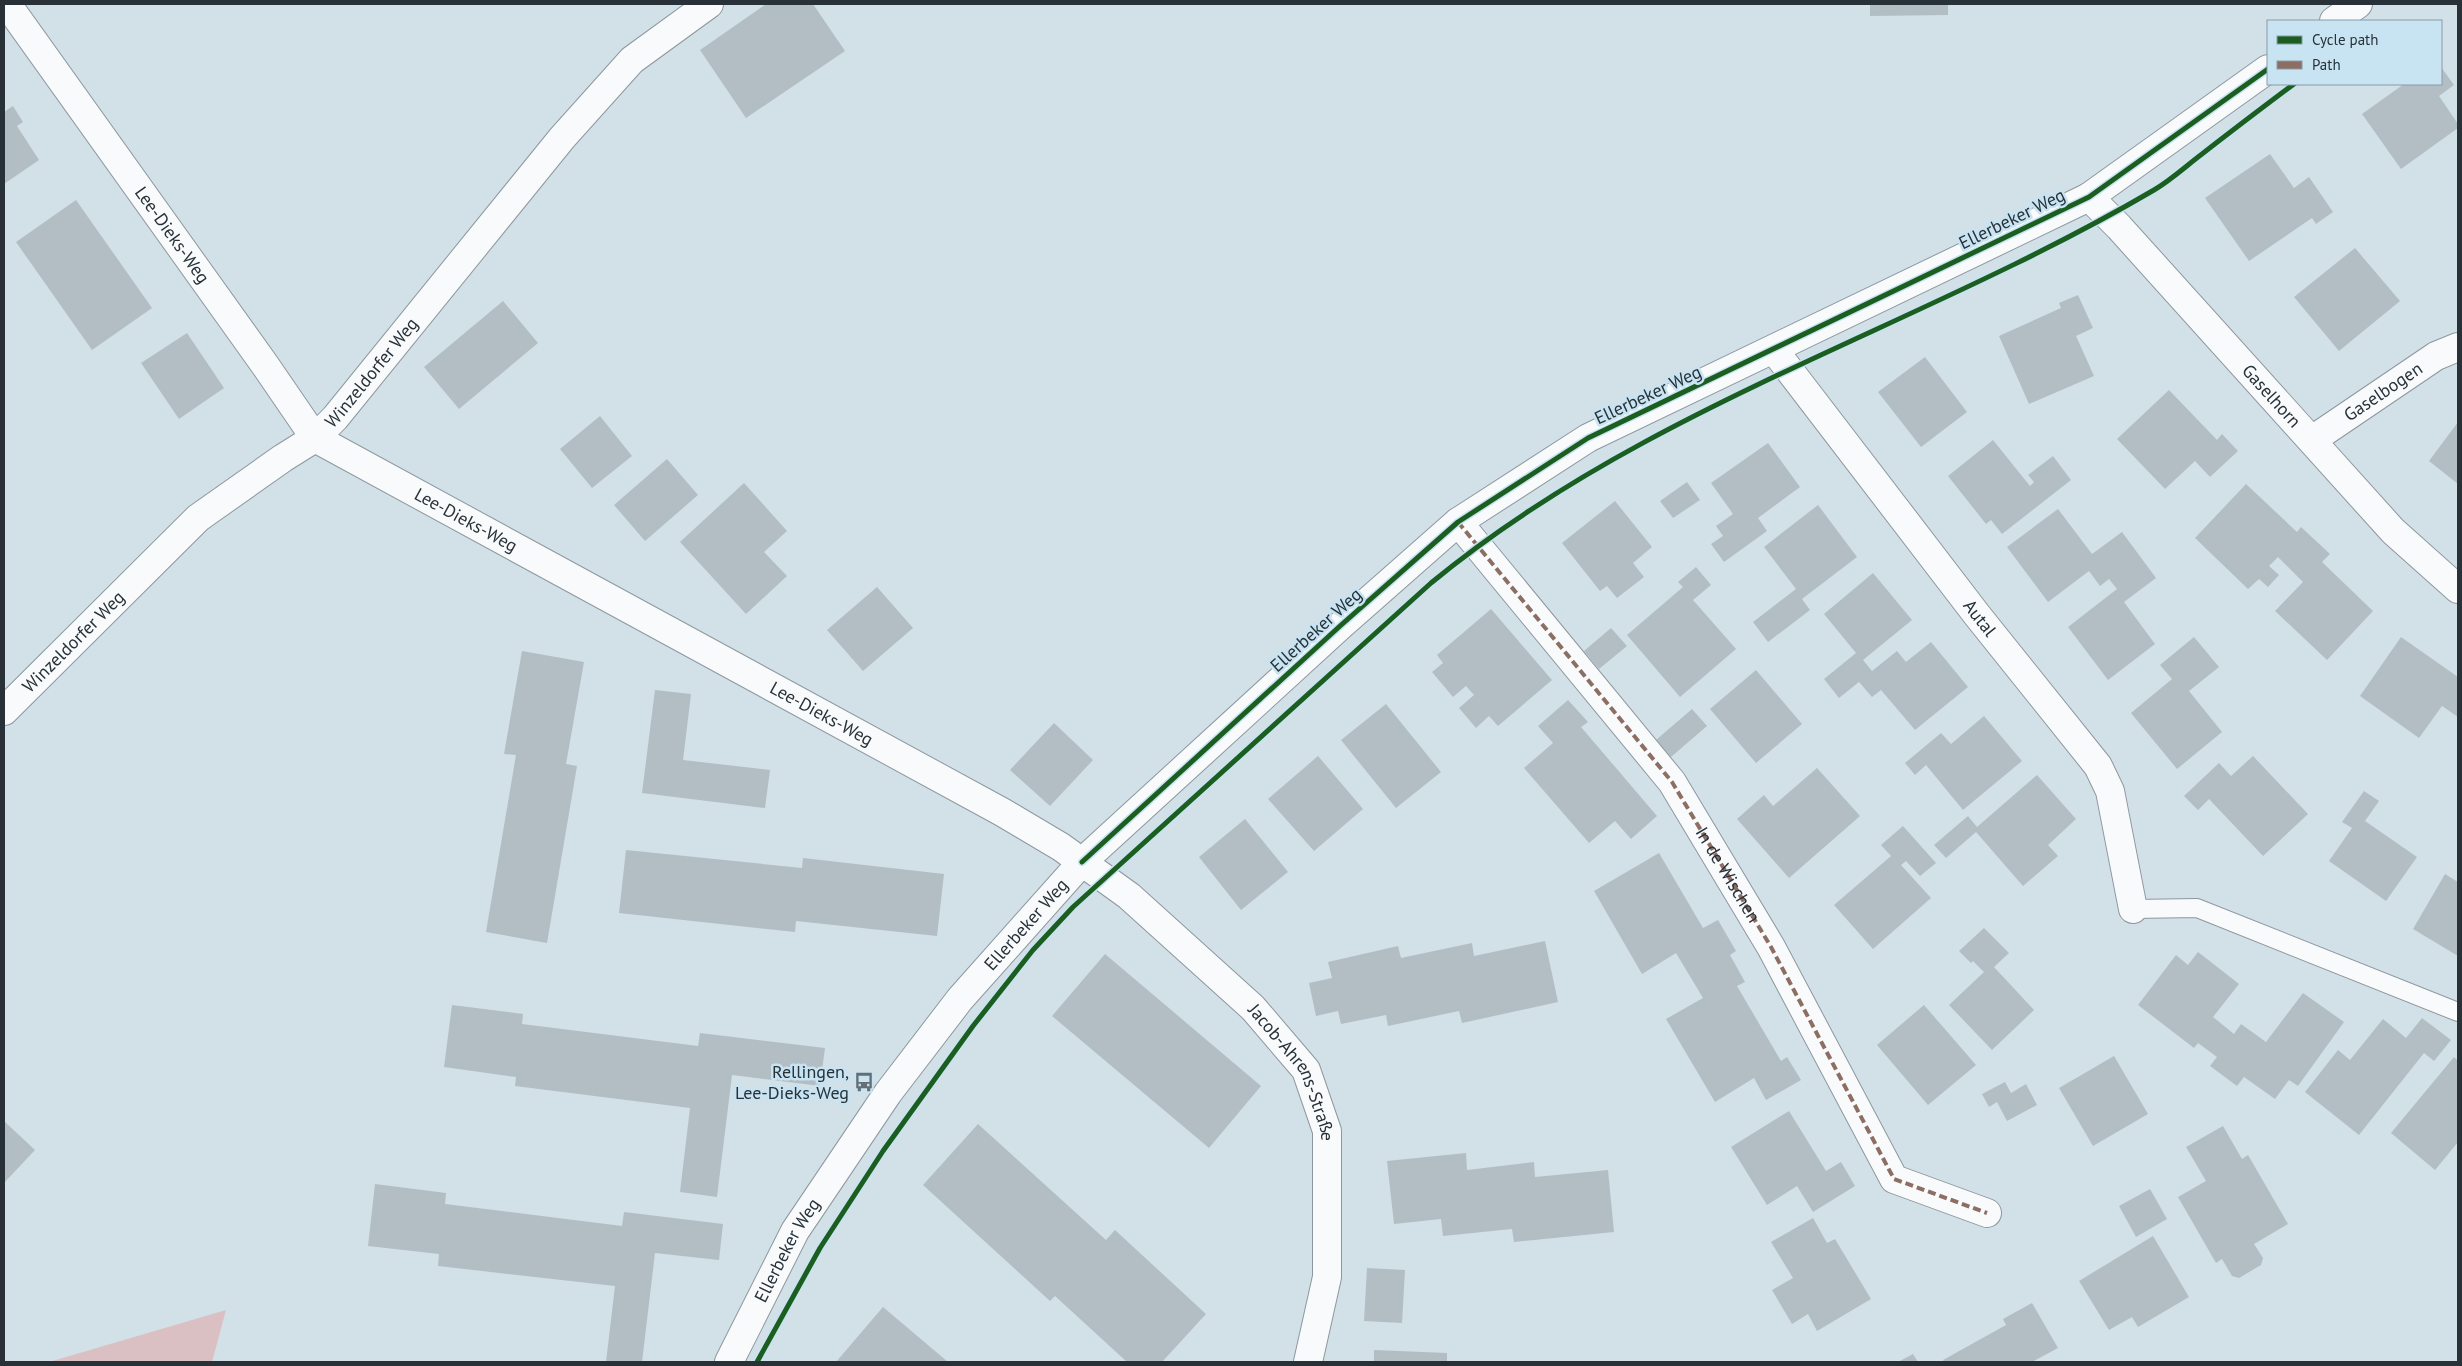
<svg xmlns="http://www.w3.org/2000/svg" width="2462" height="1366" font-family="'PT Sans',sans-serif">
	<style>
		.green { fill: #dbc0c3 }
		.building { fill: #b3bec4 }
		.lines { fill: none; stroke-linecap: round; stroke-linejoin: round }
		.service-casing { stroke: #8d989e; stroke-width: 20 }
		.minor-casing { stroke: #8d989e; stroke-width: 30 }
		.tertiary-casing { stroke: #8d989e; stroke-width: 30 }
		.service { stroke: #f8fafc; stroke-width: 18 }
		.minor { stroke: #f8fafc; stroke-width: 28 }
		.tertiary { stroke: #f8fafc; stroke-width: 28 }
		.quiet { stroke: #8d6e63; stroke-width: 4; stroke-dasharray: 8 4; stroke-linecap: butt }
		.cycleway-casing { stroke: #c8e3f2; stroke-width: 8 }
		.cycleway { stroke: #1b5e20; stroke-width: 5 }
		.labels { text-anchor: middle; stroke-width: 5; stroke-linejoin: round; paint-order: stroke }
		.street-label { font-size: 18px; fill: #273137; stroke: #c8e3f2 }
		.poi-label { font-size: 18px; fill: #273137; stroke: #c8e3f2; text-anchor: end }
	</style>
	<rect width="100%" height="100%" fill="#d2e0e8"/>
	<path class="green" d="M 226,1310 L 212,1362 L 49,1362 Z"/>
	<path class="building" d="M 766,4 L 813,4 L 845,51 L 746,118 L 700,50 Z
		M 1870,4 L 1948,4 L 1948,15 L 1870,16 Z
		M 2441,67 L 2454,85 L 2439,96 L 2458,124 L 2458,128 L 2401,169 L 2362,114 L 2404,84 L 2441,84 Z
		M 13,106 L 23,122 L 17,126 L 39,160 L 4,184 L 4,112 Z
		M 2270,154 L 2294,188 L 2309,177 L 2333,212 L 2316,224 L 2312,218 L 2249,261 L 2205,198 Z
		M 76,200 L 152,308 L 92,350 L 16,242 Z
		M 2355,248 L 2400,301 L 2339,351 L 2294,297 Z
		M 2078,295 L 2093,328 L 2076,336 L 2094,376 L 2029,404 L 1999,336 L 2061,308 L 2059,303 Z
		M 503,301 L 538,343 L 459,409 L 424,367 Z
		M 187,333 L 224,388 L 179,419 L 141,363 Z
		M 1925,357 L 1967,412 L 1921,447 L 1878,392 Z
		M 2169,390 L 2217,440 L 2222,434 L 2238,451 L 2210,477 L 2195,461 L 2165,489 L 2117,439 Z
		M 600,416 L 632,456 L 592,488 L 560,449 Z
		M 2458,422 L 2458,484 L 2429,461 Z
		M 1993,440 L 2030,486 L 2034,482 L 2028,475 L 2053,456 L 2071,480 L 2002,534 L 1991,520 L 1986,524 L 1948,476 Z
		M 1768,443 L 1800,487 L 1758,518 L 1767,531 L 1724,562 L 1711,544 L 1723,536 L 1716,526 L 1733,514 L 1711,483 Z
		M 667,459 L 698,495 L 645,541 L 614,505 Z
		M 1687,482 L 1700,500 L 1673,518 L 1660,501 Z
		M 744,483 L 787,531 L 764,552 L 787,576 L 746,614 L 680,542 Z
		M 2246,484 L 2297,532 L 2301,527 L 2330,554 L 2322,562 L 2373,611 L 2327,660 L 2275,611 L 2303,582 L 2278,557 L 2269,566 L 2279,575 L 2268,587 L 2259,579 L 2248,589 L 2195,538 Z
		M 1615,501 L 1652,547 L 1633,563 L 1644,577 L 1617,598 L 1607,586 L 1600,591 L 1562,543 Z
		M 1818,505 L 1857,557 L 1802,599 L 1810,610 L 1768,642 L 1753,622 L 1796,589 L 1764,547 Z
		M 2058,509 L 2092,554 L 2122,532 L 2156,578 L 2124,602 L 2155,644 L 2108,680 L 2068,627 L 2117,589 L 2109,579 L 2100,586 L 2089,571 L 2048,602 L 2007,547 Z
		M 1696,567 L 1711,585 L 1693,600 L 1736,649 L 1680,697 L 1627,635 L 1683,587 L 1678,582 Z
		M 1873,573 L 1912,620 L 1863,660 L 1872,671 L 1897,651 L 1906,662 L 1931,642 L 1968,687 L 1915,730 L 1881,690 L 1872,697 L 1859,682 L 1839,698 L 1824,679 L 1856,653 L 1824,614 Z
		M 877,587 L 913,628 L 863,671 L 827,630 Z
		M 1491,609 L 1552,680 L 1498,726 L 1489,716 L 1476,728 L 1459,708 L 1474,695 L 1466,686 L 1453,697 L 1432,672 L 1443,663 L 1437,655 Z
		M 1611,628 L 1627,646 L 1599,669 L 1584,651 Z
		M 2194,637 L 2219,667 L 2189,691 L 2222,732 L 2177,769 L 2131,713 L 2172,679 L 2160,665 Z
		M 2401,637 L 2458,677 L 2458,717 L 2442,706 L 2419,738 L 2360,696 Z
		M 522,651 L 584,662 L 566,764 L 577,766 L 547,943 L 486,932 L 516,755 L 504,754 Z
		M 1756,670 L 1802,724 L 1756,763 L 1710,709 Z
		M 655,690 L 691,694 L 683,760 L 770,770 L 765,808 L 642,793 Z
		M 1568,700 L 1588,722 L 1581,727 L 1657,816 L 1631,839 L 1615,821 L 1589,843 L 1524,768 L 1553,743 L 1538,726 Z
		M 1386,704 L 1441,772 L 1396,808 L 1341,740 Z
		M 1692,709 L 1707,726 L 1671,757 L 1656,740 Z
		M 1984,716 L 2022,761 L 1963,810 L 1926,765 L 1915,775 L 1905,763 L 1941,733 L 1951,744 Z
		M 1054,723 L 1093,760 L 1050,806 L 1010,770 Z
		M 1318,756 L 1363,809 L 1314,851 L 1268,799 Z
		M 2253,756 L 2308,814 L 2263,856 L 2209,799 L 2198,810 L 2184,796 L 2219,763 L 2231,776 Z
		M 1817,768 L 1860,816 L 1789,878 L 1737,819 L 1764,795 L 1773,806 Z
		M 2037,775 L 2076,819 L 2048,845 L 2058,856 L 2023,886 L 1976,832 L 1946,858 L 1934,845 L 1968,816 L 1977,827 Z
		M 2364,791 L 2379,801 L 2365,821 L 2417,857 L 2386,901 L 2329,861 L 2352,828 L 2342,822 Z
		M 1245,819 L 1288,872 L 1241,910 L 1199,857 Z
		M 1903,826 L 1936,863 L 1920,876 L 1906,861 L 1901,865 L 1931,898 L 1873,949 L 1834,905 L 1891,856 L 1881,845 Z
		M 626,850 L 802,868 L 803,858 L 944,874 L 937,936 L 796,921 L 795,932 L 619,913 Z
		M 1659,853 L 1703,928 L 1718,920 L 1736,951 L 1730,955 L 1745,982 L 1737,986 L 1781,1061 L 1787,1057 L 1801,1080 L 1766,1100 L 1754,1078 L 1715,1102 L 1666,1019 L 1703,998 L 1676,953 L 1642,974 L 1594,891 Z
		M 2445,874 L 2458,882 L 2458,956 L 2413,929 Z
		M 1984,928 L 2009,953 L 1994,967 L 2034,1010 L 1992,1050 L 1949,1005 L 1984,972 L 1973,961 L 1971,963 L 1959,951 Z
		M 1545,941 L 1558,1002 L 1462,1023 L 1459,1011 L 1388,1026 L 1386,1015 L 1341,1024 L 1338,1011 L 1316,1016 L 1309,983 L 1332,978 L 1328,962 L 1398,946 L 1401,958 L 1472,943 L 1474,956 Z
		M 2198,952 L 2239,984 L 2213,1017 L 2234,1034 L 2241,1024 L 2266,1042 L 2303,993 L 2344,1022 L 2298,1086 L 2289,1080 L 2275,1099 L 2244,1077 L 2237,1086 L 2210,1066 L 2217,1057 L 2198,1043 L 2194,1048 L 2138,1005 L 2176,955 L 2188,965 Z
		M 1105,954 L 1261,1086 L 1209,1148 L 1052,1016 Z
		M 452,1005 L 523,1014 L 522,1024 L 698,1046 L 700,1033 L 825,1048 L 820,1086 L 732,1075 L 717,1197 L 680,1192 L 690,1108 L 515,1086 L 516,1077 L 444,1067 Z
		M 1924,1005 L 1976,1065 L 1928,1105 L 1877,1045 Z
		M 2422,1018 L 2451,1040 L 2434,1061 L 2424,1053 L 2359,1135 L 2305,1092 L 2338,1050 L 2350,1060 L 2383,1019 L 2406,1038 Z
		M 2114,1056 L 2148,1114 L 2093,1146 L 2059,1088 Z
		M 2454,1057 L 2458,1061 L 2458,1142 L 2435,1170 L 2391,1133 Z
		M 2005,1082 L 2011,1093 L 2026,1084 L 2037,1105 L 2007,1121 L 1997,1102 L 1989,1107 L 1982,1094 Z
		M 1789,1111 L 1826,1171 L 1841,1162 L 1855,1186 L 1813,1212 L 1797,1186 L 1767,1205 L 1731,1147 Z
		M 4,1121 L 35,1150 L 4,1183 Z
		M 978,1124 L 1106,1240 L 1115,1230 L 1206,1314 L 1162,1362 L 1127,1362 L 1055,1296 L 1050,1301 L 923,1185 Z
		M 2223,1126 L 2242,1159 L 2248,1155 L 2288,1224 L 2254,1244 L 2263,1258 L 2261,1265 L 2239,1278 L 2232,1276 L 2222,1259 L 2216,1263 L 2178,1197 L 2206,1181 L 2186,1147 Z
		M 1466,1153 L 1467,1170 L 1534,1162 L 1535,1177 L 1608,1170 L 1614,1232 L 1514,1242 L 1512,1229 L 1443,1236 L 1441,1219 L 1394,1224 L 1387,1161 Z
		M 375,1184 L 446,1193 L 445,1204 L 622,1226 L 624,1212 L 723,1224 L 719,1260 L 655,1253 L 642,1362 L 606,1362 L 615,1286 L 438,1266 L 439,1254 L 368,1246 Z
		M 2150,1189 L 2167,1219 L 2136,1237 L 2119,1206 Z
		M 1813,1218 L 1827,1243 L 1835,1239 L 1871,1299 L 1817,1331 L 1808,1314 L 1792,1324 L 1772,1290 L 1793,1278 L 1771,1242 Z
		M 2153,1236 L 2189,1297 L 2138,1327 L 2132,1317 L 2109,1330 L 2079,1281 Z
		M 1367,1268 L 1405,1270 L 1402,1323 L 1364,1321 Z
		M 2032,1303 L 2058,1348 L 2032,1362 L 1944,1362 L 1943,1360 L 2006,1325 L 2003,1319 Z
		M 883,1307 L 948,1362 L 836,1362 Z
		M 1374,1350 L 1447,1353 L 1447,1362 L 1374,1362 Z
		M 1913,1354 L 1918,1362 L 1898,1362 Z"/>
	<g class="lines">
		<defs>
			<path id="service" d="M 2133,909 L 2197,908 L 2458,1012"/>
			<g id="minor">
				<path id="s1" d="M 7,4 L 265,365 L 315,438 L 1002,812 L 1061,847 L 1129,896 L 1253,1008 L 1306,1070 L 1327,1131 L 1327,1277 L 1308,1362"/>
				<path id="s2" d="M 2089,197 L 2119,227 L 2393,531 L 2458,589"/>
				<path id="s3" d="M 1774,350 L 1977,615 L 2098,766 L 2110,791 L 2133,909"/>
				<path id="s4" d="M 2312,440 L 2436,356 L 2458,347"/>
				<path d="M 1458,522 L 1672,782 L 1771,947 L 1894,1179 L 1987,1213"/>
				<path id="s5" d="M 4,711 L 198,518 L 283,458 L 315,438 L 335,418 L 562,138 L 632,60 L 709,4"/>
			</g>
			<g id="tertiary">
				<path d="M 2334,21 L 2358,4"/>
				<path id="s6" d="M 729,1362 L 795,1231 L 888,1093 L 960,999 L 1082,862 L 1340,626 L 1458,522 L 1588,438 L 2089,197 L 2268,69"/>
			</g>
		</defs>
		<use href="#service" class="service-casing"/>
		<use href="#minor" class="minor-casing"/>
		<use href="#tertiary" class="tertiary-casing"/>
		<use href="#service" class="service"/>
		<use href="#minor" class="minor"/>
		<use href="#tertiary" class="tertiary"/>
		<path class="quiet" id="s7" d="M 1458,522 L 1672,782 L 1771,947 L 1894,1179 L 1987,1213"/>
		<defs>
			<path id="cycleway" d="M 1082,862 L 1340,626 L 1458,522 L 1588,438 L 2089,197 L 2268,69
				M 757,1362 L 820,1248 L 883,1151 L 973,1026 L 1033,950 L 1073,907 L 1431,583 C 1645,406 1917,329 2154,190 C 2171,180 2186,166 2202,154 C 2233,130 2263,107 2294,84"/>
		</defs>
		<use href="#cycleway" class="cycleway-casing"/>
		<use href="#cycleway" class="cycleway"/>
	</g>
	<defs>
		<symbol id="bus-bare" viewBox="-9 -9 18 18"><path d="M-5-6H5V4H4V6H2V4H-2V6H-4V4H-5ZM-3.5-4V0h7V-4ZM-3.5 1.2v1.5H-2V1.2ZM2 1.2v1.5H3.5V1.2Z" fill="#636e75" stroke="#c8e3f2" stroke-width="2.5" paint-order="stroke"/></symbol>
	</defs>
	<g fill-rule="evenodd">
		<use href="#bus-bare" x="850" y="1068" width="28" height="28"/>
	</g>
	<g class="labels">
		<g class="street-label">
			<text transform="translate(2012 219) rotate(-26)" y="6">Ellerbeker Weg</text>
			<text dy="6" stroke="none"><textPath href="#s1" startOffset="284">Lee-Dieks-Weg</textPath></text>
			<text dy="6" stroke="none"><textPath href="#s5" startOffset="502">Winzeldorfer Weg</textPath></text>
			<text dy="6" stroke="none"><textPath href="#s4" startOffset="86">Gaselbogen</textPath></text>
			<text transform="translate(1648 395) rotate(-25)" y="6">Ellerbeker Weg</text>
			<text dy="6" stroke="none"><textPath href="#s2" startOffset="270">Gaselhorn</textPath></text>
			<text dy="6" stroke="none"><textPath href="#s1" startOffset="704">Lee-Dieks-Weg</textPath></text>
			<text dy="6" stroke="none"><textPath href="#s3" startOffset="338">Autal</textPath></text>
			<text transform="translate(1316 630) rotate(-42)" y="6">Ellerbeker Weg</text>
			<text dy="6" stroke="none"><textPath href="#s5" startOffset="98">Winzeldorfer Weg</textPath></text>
			<text dy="6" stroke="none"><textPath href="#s1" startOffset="1109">Lee-Dieks-Weg</textPath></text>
			<text dy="6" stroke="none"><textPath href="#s7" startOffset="445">In de Wischen</textPath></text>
			<text dy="6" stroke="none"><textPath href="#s6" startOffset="531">Ellerbeker Weg</textPath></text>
			<text dy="6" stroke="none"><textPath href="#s1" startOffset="1711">Jacob-Ahrens-Straße</textPath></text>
			<text dy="6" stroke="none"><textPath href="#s6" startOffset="126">Ellerbeker Weg</textPath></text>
		</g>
		<g class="poi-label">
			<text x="849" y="1078">Rellingen,<tspan x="849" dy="21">Lee-Dieks-Weg</tspan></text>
		</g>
	</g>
	<rect width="2462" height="1366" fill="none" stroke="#273137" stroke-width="10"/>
	<rect x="2267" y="20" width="175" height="65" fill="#c8e3f2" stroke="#889ca7"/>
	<rect x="2277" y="36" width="25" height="8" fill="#1b5e20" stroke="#889ca7"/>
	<text x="2312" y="45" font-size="15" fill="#273137">Cycle path</text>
	<rect x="2277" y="61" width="25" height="8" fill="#8d6e63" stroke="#889ca7"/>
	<text x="2312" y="70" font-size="15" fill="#273137">Path</text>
</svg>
